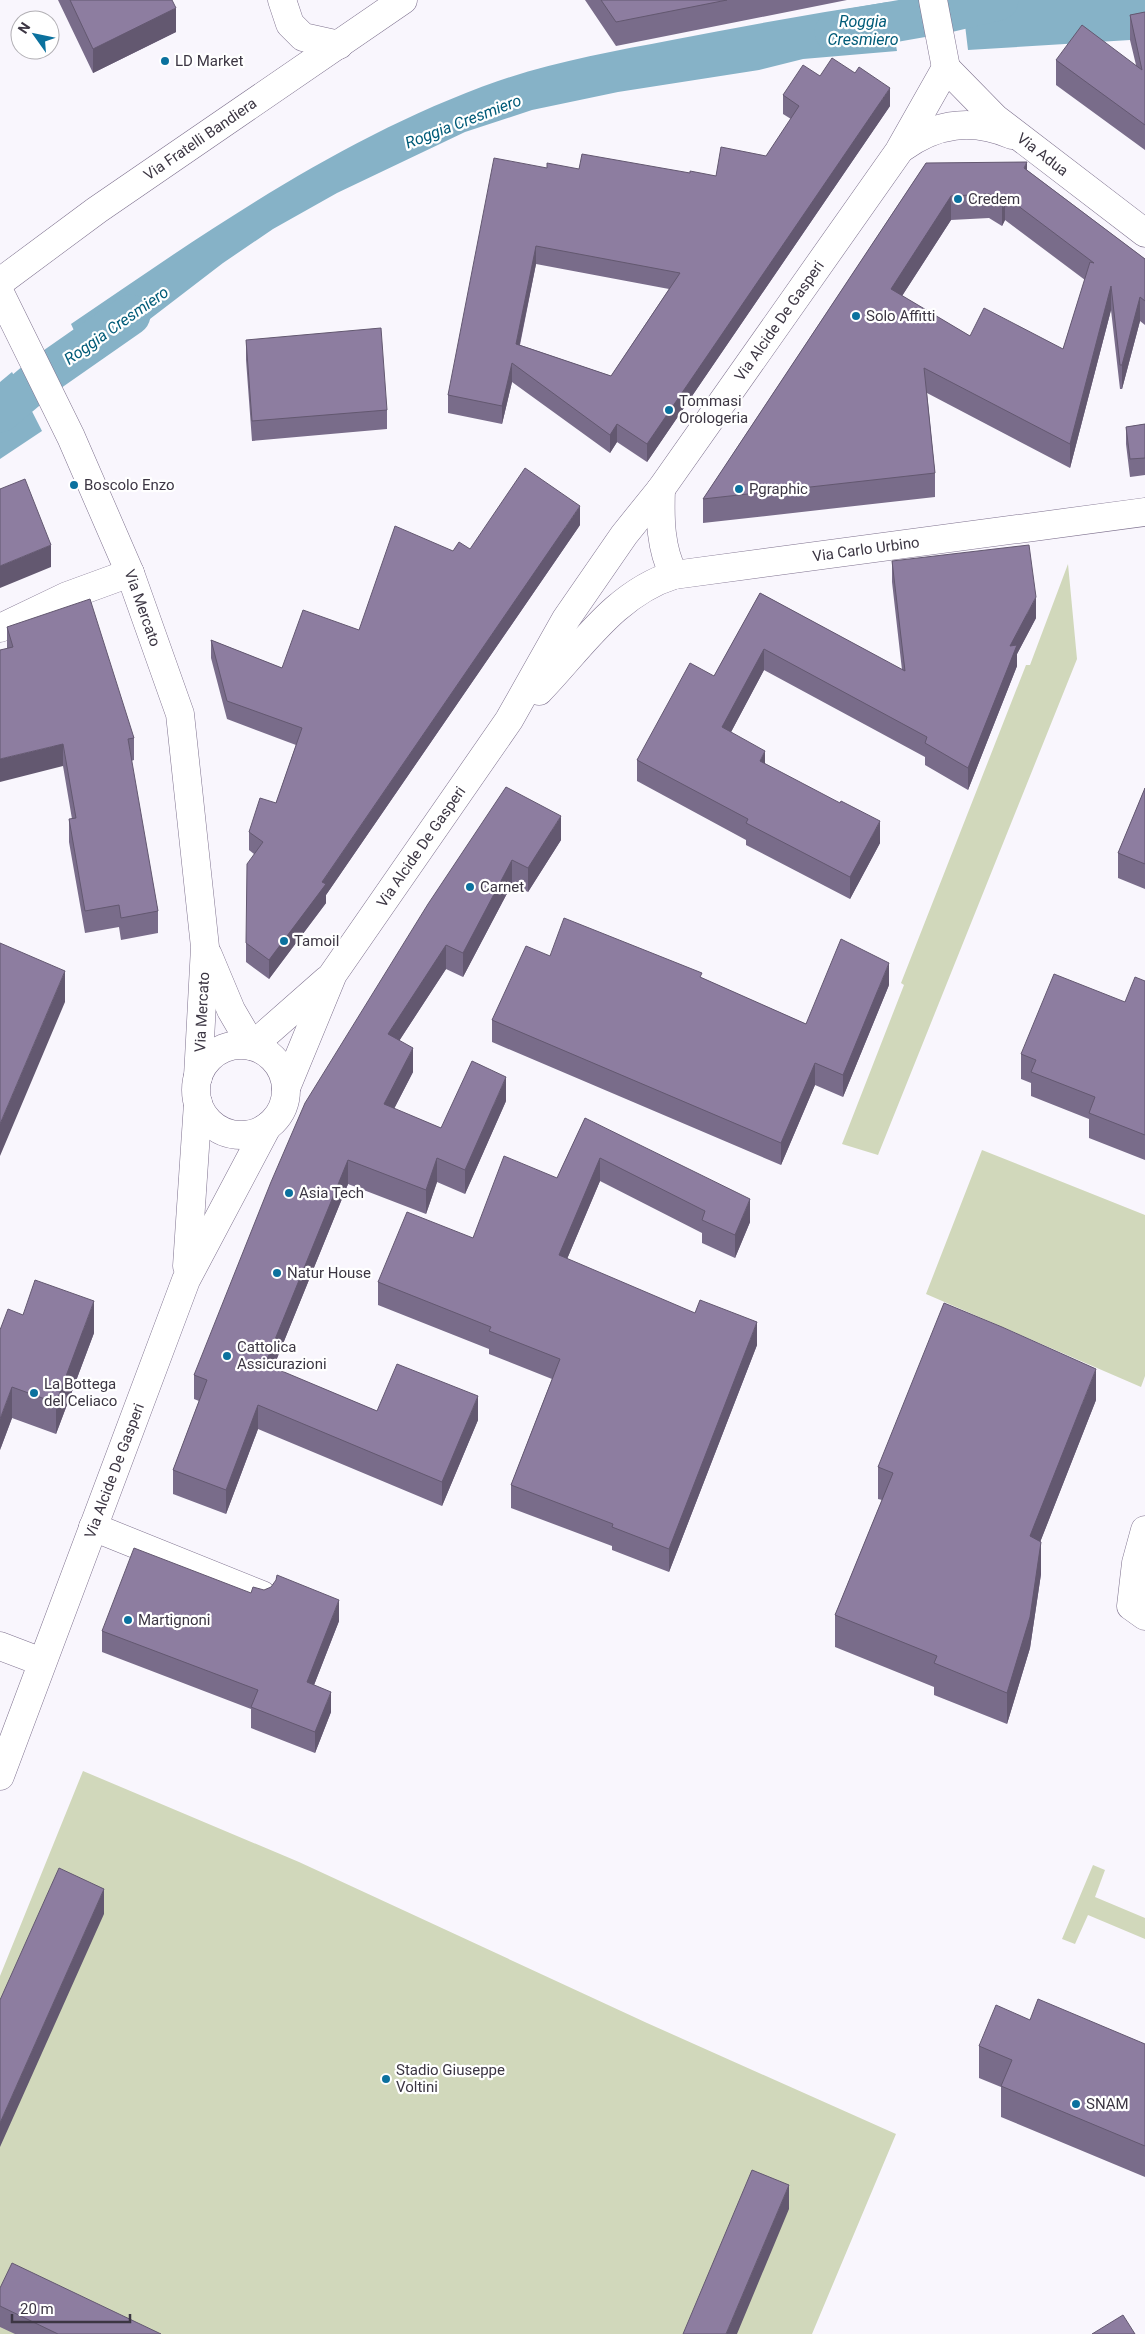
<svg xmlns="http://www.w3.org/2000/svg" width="1145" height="2334" font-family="Roboto,sans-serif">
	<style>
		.green { fill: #d1d8bb }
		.water { fill: #86b2c7 }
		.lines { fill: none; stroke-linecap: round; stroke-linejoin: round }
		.canal { stroke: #86b2c7; stroke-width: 41 }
		.minor-casing { stroke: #7e718e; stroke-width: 29 }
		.tertiary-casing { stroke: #7e718e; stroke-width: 29 }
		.minor { stroke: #fff; stroke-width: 28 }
		.tertiary { stroke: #fff; stroke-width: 28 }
		.wall { fill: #796c8a; fill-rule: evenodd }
		.shaded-wall { fill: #635870 }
		.building { fill: #8d7da0; stroke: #635870; fill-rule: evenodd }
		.poi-dot { fill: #0b719e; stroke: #fff; stroke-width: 2 }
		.labels { text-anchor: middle; stroke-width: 4.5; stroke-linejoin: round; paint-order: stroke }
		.poi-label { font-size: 15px; fill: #3c3643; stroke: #fff; text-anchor: start }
		.street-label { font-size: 15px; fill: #3c3643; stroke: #fff }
		.water-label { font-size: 16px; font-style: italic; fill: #005b78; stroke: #fff }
	</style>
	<rect width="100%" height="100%" fill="#f9f6fd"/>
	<path class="green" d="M 1068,564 L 1077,659 L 878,1155 L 842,1144 L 904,985 L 901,983 L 1026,665 L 1030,665 Z
		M 982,1150 L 1145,1215 L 1145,1376 L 1141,1387 L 926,1294 Z
		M 83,1771 L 299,1862 L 647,2023 L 896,2134 L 812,2334 L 0,2334 L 0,1976 Z
		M 1093,1865 L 1105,1870 L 1095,1897 L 1145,1918 L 1145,1939 L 1088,1915 L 1075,1944 L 1062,1939 Z"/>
	<path class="water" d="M 962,0 L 1145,0 L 1145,37 L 1130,40 L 968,50 Z
		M 888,2 L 897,51 L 803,59 L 759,70 L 618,92 L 532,110 L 465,132 L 337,193 L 273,229 L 223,263 L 90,365 L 71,324 C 206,232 342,136 498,81 C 554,62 614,51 672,40 C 744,26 816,13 888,2 Z
		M 12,372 L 42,431 L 0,459 L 0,382 Z"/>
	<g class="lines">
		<path class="canal" d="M 835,32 L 943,13 L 998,0
			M 0,412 L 44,375 L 130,315"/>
		<defs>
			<g id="minor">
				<path d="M 282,0 L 290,24 L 303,37 L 339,45"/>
				<path id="s1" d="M 0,282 L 97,210 L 403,0"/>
				<path d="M 661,489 C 660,518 660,548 674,575"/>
				<path d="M 0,628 L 67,596 L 130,573"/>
				<path d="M 93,1527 L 262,1595"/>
				<path d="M 1145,1530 L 1136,1563 L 1131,1606 L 1145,1616"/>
				<path d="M 0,1646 L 42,1662"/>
			</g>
			<g id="tertiary">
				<path d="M 933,0 L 946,68"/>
				<path id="s2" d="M 946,68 L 995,118 L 1145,233"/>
				<path d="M 902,148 C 936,123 972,118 1012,135"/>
				<path id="s3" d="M 0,293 L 71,437 L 130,573 L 180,714 L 205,947 L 198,1077"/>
				<path id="s4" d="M 539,691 C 580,649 615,593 674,575 L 1145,512"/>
				<path d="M 208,955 L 231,1010 L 252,1046"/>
				<circle cx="241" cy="1090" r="45"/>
				<path d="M 252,1046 L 327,980"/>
				<path id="s5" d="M 286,1088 L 333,974 L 509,720 L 566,619 L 624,535 L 661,489 L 899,151 L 946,68"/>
				<path d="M 187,1266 L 198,1103"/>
				<path id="s6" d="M 0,1776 L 186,1280 L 267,1127"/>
			</g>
		</defs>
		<use href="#minor" class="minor-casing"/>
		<use href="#tertiary" class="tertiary-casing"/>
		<use href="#minor" class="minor"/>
		<use href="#tertiary" class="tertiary"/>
	</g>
	<path class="wall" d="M 58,0 L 172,0 L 176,32 L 93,73 Z
		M 585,0 L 847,0 L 616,46 Z
		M 1145,12 L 1145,150 L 1056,85 L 1056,60 L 1136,65 L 1130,40 L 1130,15 Z
		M 820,76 L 890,106 L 647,462 L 617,442 L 610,453 L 512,382 L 502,424 L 448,413 L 448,395 L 547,168 L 690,173 L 716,176 L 766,156 L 791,119 L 783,114 L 783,95 ZM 536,264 L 669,289 L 611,376 L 520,345 Z
		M 926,163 L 1027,170 L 1145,259 L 1145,325 L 1140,321 L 1122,389 L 1120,389 L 1111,310 L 1070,468 L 927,393 L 935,473 L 935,497 L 703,523 L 703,499 ZM 989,218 L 1002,226 L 1005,220 L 1085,280 L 1063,349 L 970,336 L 902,296 L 951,220 Z
		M 246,340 L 387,410 L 387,429 L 252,441 L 246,360 Z
		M 1145,424 L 1145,475 L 1130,477 L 1126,444 L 1126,427 Z
		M 580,525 L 326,895 L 326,903 L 269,979 L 246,962 L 246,943 L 254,854 L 249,850 L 249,832 L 276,803 L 296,745 L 227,719 L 211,658 L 211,640 L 282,668 L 359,630 L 453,551 L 470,549 Z
		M 892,561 L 1036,618 L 1017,654 L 1017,666 L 968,790 L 925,765 L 925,757 L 764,670 L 731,732 L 765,764 L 880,843 L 850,899 L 746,845 L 746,840 L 637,781 L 637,760 L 714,676 L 760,593 L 902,670 L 892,582 Z
		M 7,627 L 134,738 L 134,760 L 131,761 L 158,911 L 158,933 L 121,940 L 119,927 L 85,933 L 69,842 L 69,819 L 72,819 L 63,766 L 7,648 Z
		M 506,787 L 561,840 L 528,892 L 512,884 L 463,977 L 446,969 L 399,1041 L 413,1072 L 394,1109 L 441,1128 L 506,1101 L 465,1194 L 437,1182 L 426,1214 L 348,1184 L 273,1368 L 377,1411 L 478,1420 L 442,1506 L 258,1429 L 226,1514 L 173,1494 L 173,1470 L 199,1401 L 194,1399 L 194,1375 Z
		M 1145,788 L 1145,889 L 1118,878 L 1118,853 Z
		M 550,956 L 702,978 L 806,1024 L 889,985 L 843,1097 L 815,1085 L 781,1165 L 492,1042 L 492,1020 Z
		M 1145,981 L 1145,1160 L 1089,1138 L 1089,1119 L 1031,1096 L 1031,1083 L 1021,1079 L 1021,1054 L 1125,1002 Z
		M 585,1118 L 750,1222 L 735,1258 L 702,1243 L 702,1233 L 600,1181 L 567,1259 L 757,1345 L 669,1572 L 612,1550 L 612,1546 L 511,1508 L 511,1485 L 552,1379 L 489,1354 L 489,1349 L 378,1305 L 378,1282 L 473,1238 L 557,1178 Z
		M 23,1315 L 94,1333 L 56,1434 L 12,1418 L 0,1450 Z
		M 1096,1400 L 1040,1542 L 1041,1574 L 1030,1648 L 1007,1724 L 934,1695 L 934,1687 L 835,1647 L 835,1615 L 882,1500 L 878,1499 L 878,1467 Z
		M 251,1593 L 339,1621 L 314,1685 L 331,1712 L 315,1753 L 251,1728 L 251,1709 L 102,1652 L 102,1631 Z
		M 1030,2020 L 1145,2044 L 1145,2177 L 1001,2117 L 1001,2087 L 979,2078 L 979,2046 Z
		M 0,2288 L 161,2334 L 15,2334 L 0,2327 Z"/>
	<path class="shaded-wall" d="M 176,8 L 176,32 L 93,73 L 93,49 Z
		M 890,88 L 890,106 L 647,462 L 647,444 Z
		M 1027,162 L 1027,186 L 1024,168 Z
		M 951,196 L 951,220 L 891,313 L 891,289 Z
		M 1005,196 L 1005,220 L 1002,226 L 1002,201 Z
		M 536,246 L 536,264 L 516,362 L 516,344 Z
		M 1111,286 L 1111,310 L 1070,468 L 1070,444 Z
		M 1140,297 L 1140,321 L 1122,389 L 1122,365 Z
		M 512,363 L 512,382 L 502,424 L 502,406 Z
		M 617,424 L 617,442 L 610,453 L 610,435 Z
		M 580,506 L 580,525 L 326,895 L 326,903 L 269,979 L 269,960 Z
		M 51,545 L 51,567 L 0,588 L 0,566 Z
		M 1036,597 L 1036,618 L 1017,654 L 1017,666 L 968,790 L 968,768 L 1010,646 Z
		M 764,649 L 764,670 L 722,749 L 722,727 Z
		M 63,744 L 63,766 L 0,782 L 0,759 Z
		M 765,751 L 765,773 L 760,761 Z
		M 561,816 L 561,840 L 528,892 L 528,868 Z
		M 880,821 L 880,843 L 850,899 L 850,877 Z
		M 512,860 L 512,884 L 463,977 L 463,953 Z
		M 446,945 L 446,969 L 388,1058 L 388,1034 Z
		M 889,963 L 889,985 L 843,1097 L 843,1075 Z
		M 65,971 L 65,1002 L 0,1156 L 0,1124 Z
		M 413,1048 L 413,1072 L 384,1128 L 384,1104 Z
		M 815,1063 L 815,1085 L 781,1165 L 781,1143 Z
		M 506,1077 L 506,1101 L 465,1194 L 465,1170 Z
		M 437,1158 L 437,1182 L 426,1214 L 426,1190 Z
		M 600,1158 L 600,1181 L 559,1278 L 559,1255 Z
		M 348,1160 L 348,1184 L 265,1388 L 265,1364 Z
		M 750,1199 L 750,1222 L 735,1258 L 735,1235 Z
		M 94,1301 L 94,1333 L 56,1434 L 56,1403 Z
		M 757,1322 L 757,1345 L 669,1572 L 669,1549 Z
		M 1096,1369 L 1096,1400 L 1030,1568 L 1030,1536 Z
		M 12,1387 L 12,1418 L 0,1450 L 0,1419 Z
		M 478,1396 L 478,1420 L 442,1506 L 442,1482 Z
		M 258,1405 L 258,1429 L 226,1514 L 226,1490 Z
		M 1041,1542 L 1041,1574 L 1030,1648 L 1007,1724 L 1007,1693 Z
		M 339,1600 L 339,1621 L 307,1703 L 307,1682 Z
		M 331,1692 L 331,1712 L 315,1753 L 315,1732 Z
		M 104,1889 L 104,1914 L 0,2147 L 0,2123 Z
		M 789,2185 L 789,2209 L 737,2334 L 726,2334 Z"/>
	<path class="building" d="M 70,0 L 172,0 L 176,8 L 93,49 Z
		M 601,0 L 727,0 L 616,22 Z
		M 1145,12 L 1145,125 L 1056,60 L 1082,25 L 1142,70 L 1130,15 Z
		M 832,58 L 855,73 L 859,67 L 890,88 L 647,444 L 617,424 L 610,435 L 512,363 L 502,406 L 448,395 L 494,158 L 547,168 L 547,163 L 579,169 L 582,154 L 690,173 L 690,171 L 716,176 L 721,147 L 766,156 L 799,106 L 783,95 L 803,65 L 820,76 ZM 536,246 L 680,273 L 611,376 L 516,344 Z
		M 1027,162 L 1024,168 L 1145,259 L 1145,301 L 1140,297 L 1122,365 L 1120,365 L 1111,286 L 1070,444 L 924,368 L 935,473 L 703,499 L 926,163 ZM 989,194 L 1002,201 L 1005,196 L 1094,263 L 1090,262 L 1063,349 L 984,308 L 970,336 L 891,289 L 951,196 Z
		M 381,328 L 387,410 L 252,421 L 246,340 Z
		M 1145,424 L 1145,458 L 1130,459 L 1126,427 Z
		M 525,468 L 580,506 L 322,882 L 326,884 L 269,960 L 246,943 L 247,864 L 263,842 L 249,832 L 260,798 L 276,803 L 302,728 L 227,701 L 211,640 L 282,668 L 303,610 L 359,630 L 395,526 L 453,551 L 459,542 L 470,549 Z
		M 25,479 L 51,545 L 0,566 L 0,489 Z
		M 1029,545 L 1036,597 L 1010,646 L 1017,645 L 968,768 L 925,743 L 927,737 L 764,649 L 722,727 L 765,751 L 760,761 L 840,803 L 841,801 L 880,821 L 850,877 L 746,823 L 748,819 L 637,760 L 690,663 L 714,676 L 760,593 L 905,671 L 892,561 Z
		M 90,599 L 134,738 L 128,739 L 158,911 L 121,918 L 119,905 L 85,911 L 69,819 L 76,818 L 63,744 L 0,759 L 0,650 L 13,647 L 7,627 Z
		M 506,787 L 561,816 L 528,868 L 512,860 L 463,953 L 446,945 L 388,1034 L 413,1048 L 384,1104 L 441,1128 L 472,1061 L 506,1077 L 465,1170 L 437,1158 L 426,1190 L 348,1160 L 265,1364 L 377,1411 L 397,1364 L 478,1396 L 442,1482 L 258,1405 L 226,1490 L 173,1470 L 207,1380 L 194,1375 L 271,1182 L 305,1103 L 428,904 Z
		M 1145,788 L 1145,864 L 1118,853 Z
		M 564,918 L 702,973 L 700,977 L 806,1024 L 841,939 L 889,963 L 843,1075 L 815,1063 L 781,1143 L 492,1020 L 526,946 L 550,956 Z
		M 0,943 L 65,971 L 0,1124 Z
		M 1054,974 L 1125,1002 L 1135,977 L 1145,981 L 1145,1135 L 1089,1113 L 1095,1097 L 1031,1072 L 1036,1060 L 1021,1054 Z
		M 585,1118 L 750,1199 L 735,1235 L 702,1220 L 705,1211 L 600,1158 L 559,1255 L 695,1313 L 700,1300 L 757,1322 L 669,1549 L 612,1527 L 613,1524 L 511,1485 L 560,1359 L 489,1331 L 491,1327 L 378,1282 L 407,1212 L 473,1238 L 504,1156 L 557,1178 Z
		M 35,1280 L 94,1301 L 56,1403 L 12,1387 L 0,1419 L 0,1330 L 8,1309 L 23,1315 Z
		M 944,1303 L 1002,1327 L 1096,1369 L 1030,1536 L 1041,1542 L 1030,1617 L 1007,1693 L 934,1663 L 937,1656 L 835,1615 L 893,1473 L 878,1467 Z
		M 134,1548 L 251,1593 L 253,1587 L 264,1590 L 271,1587 L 276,1580 L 277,1575 L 339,1600 L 307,1682 L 331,1692 L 315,1732 L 251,1707 L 258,1690 L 102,1631 Z
		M 59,1868 L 104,1889 L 0,2123 L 0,2000 Z
		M 1038,1999 L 1145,2044 L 1145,2146 L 1001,2086 L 1012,2060 L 979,2046 L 996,2005 L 1030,2020 Z
		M 752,2170 L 789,2185 L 726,2334 L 683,2334 Z
		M 12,2263 L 161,2334 L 58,2334 L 0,2306 L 0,2288 Z
		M 1123,2315 L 1135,2334 L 1092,2334 Z"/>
	<g class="poi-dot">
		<circle cx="165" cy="61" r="5"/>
		<circle cx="958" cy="199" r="5"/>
		<circle cx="856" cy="316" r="5"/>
		<circle cx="669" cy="410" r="5"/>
		<circle cx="74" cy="485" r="5"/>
		<circle cx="739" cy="489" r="5"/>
		<circle cx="470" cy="887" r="5"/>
		<circle cx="284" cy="941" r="5"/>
		<circle cx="289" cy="1193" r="5"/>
		<circle cx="277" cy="1273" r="5"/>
		<circle cx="227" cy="1356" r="5"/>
		<circle cx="34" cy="1393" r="5"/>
		<circle cx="128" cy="1620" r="5"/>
		<circle cx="386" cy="2079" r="5"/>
		<circle cx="1076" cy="2104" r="5"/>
	</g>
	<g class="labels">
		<g class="poi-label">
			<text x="175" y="66">LD Market</text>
			<text x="968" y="204">Credem</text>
			<text x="866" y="321">Solo Affitti</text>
			<text x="679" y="406">Tommasi<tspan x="679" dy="17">Orologeria</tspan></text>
			<text x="84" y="490">Boscolo Enzo</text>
			<text x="749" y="494">Pgraphic</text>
			<text x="480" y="892">Carnet</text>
			<text x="294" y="946">Tamoil</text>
			<text x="299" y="1198">Asia Tech</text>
			<text x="287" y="1278">Natur House</text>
			<text x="237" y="1352">Cattolica<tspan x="237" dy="17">Assicurazioni</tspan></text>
			<text x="44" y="1389">La Bottega<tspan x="44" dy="17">del Celiaco</tspan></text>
			<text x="138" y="1625">Martignoni</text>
			<text x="396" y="2075">Stadio Giuseppe<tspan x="396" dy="17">Voltini</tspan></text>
			<text x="1086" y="2109">SNAM</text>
		</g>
		<g class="street-label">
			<text dy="5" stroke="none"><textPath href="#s1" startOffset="246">Via Fratelli Bandiera</textPath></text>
			<text dy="5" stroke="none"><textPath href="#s2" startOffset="130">Via Adua</textPath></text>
			<text dy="5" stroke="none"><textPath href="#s5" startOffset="915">Via Alcide De Gasperi</textPath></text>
			<text dy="5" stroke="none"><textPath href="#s4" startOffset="374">Via Carlo Urbino</textPath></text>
			<text dy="5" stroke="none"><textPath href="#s3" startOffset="346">Via Mercato</textPath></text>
			<text dy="5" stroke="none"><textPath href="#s5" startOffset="278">Via Alcide De Gasperi</textPath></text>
			<text transform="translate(202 1012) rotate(-87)" y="5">Via Mercato</text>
			<text dy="5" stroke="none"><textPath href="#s6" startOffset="326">Via Alcide De Gasperi</textPath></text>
		</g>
		<g class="water-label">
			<text x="863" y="27">Roggia<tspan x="863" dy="18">Cresmiero</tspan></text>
			<text transform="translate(463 121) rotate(-21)" y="6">Roggia Cresmiero</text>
			<text transform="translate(116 325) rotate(-35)" y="6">Roggia Cresmiero</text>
		</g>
	</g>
	<g transform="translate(35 35) rotate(303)"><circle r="24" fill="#ffffff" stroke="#b1afb4"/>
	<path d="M0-4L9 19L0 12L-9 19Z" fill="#0b719e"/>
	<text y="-8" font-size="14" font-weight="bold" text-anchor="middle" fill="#3c3643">N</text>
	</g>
	<path d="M12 2314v8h118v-8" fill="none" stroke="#3c3643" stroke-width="2.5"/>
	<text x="20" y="2314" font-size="15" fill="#3c3643" stroke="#ffffff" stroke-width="4" paint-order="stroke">20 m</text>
</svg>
